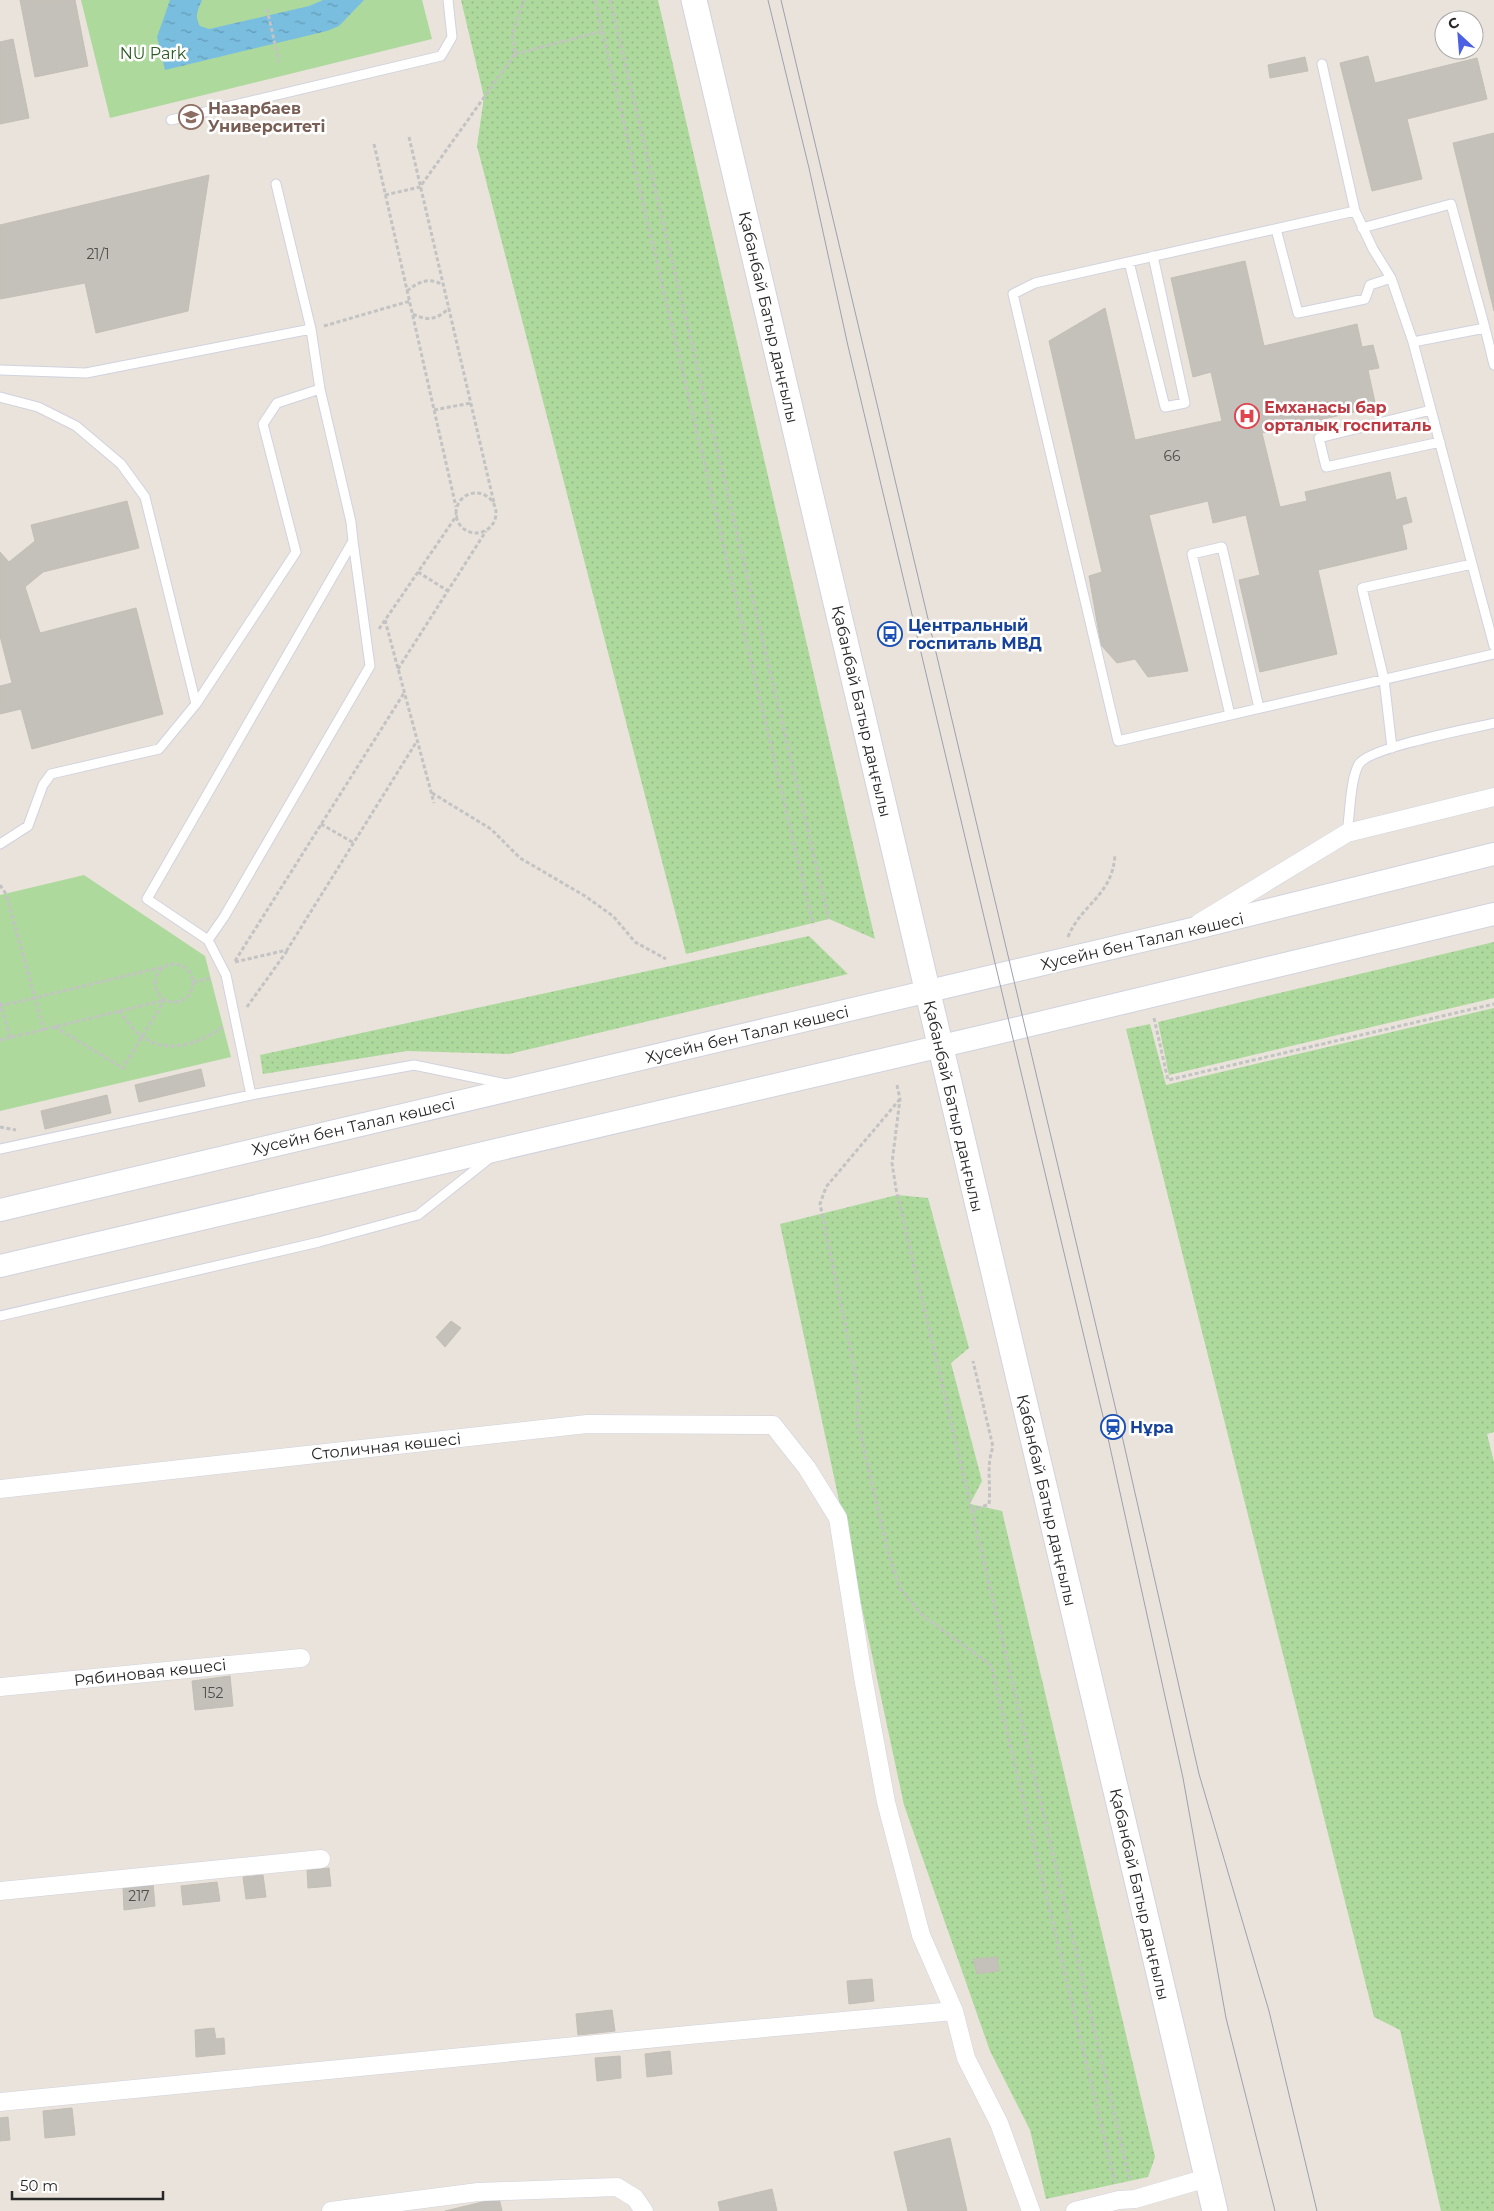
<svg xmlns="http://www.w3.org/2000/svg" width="1494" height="2211" font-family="Montserrat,sans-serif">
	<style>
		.grass { fill: url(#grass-dots) }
		.park { fill: #aed99d }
		.water { fill: url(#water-ripples) }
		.building { fill: #c4c0ba; stroke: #c3bfb5 }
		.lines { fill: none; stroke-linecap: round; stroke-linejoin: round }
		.service-casing { stroke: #d0d2df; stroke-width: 11 }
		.minor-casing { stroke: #d0d2df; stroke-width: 19 }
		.tertiary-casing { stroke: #d0d2df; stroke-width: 24 }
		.secondary-casing { stroke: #d0d2df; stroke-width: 27 }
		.path { stroke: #c3c3c3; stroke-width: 3; stroke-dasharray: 4 2.5; stroke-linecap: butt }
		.service { stroke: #fff; stroke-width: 9 }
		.minor { stroke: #fff; stroke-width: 18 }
		.tertiary { stroke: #fff; stroke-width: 22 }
		.secondary { stroke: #fff; stroke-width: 25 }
		.tram { stroke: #9ea0b0; stroke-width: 1 }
		.labels { text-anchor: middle; stroke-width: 5; stroke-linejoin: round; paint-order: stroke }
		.number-label { font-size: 14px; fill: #4f4e4c }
		.park-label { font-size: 16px; fill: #2a5b21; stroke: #fff }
		.education-label { font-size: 16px; font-weight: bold; fill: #785e54; stroke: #fff; text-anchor: start }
		.street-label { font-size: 16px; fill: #282828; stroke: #fff }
		.health-label { font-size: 16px; font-weight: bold; fill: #be3a42; stroke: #fff; text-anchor: start }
		.transit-label { font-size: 16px; font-weight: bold; fill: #164399; stroke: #fff; text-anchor: start }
	</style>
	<defs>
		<pattern id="grass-dots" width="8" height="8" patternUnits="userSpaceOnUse" patternTransform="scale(1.25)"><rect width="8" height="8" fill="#aed99d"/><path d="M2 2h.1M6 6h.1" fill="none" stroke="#96ba87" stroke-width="1.8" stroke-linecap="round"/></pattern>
		<pattern id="water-ripples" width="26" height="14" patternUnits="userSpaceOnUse" patternTransform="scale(1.25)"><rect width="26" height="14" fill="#79bedf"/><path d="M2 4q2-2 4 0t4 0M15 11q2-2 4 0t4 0" fill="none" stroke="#639ab5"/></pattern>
	</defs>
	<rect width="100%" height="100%" fill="#e9e3db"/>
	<path class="grass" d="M 461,0 L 658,0 L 875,939 L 829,919 L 686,954 L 477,146 L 484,97 Z
		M 809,936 L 848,974 L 509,1054 L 407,1051 L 263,1074 L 260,1055 Z
		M 1494,942 L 1494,998 L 1169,1075 L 1158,1022 Z
		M 1494,1008 L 1494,1432 L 1487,1434 L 1494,1462 L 1494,2211 L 1441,2211 L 1400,2030 L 1374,2017 L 1126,1029 L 1150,1024 L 1166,1085 Z
		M 897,1195 L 928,1198 L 969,1348 L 951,1363 L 982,1481 L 970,1504 L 1002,1511 L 1155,2157 L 1148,2177 L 1046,2199 L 1030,2130 L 990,2051 L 904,1805 L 780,1224 Z"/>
	<path class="park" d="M 81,0 L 422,0 L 432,39 L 110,118 Z
		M 84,875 L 205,956 L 231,1057 L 0,1111 L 0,895 Z"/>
	<path class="water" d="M 170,0 L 202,0 C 198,10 194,16 200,26 L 209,29 L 309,6 L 323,0 L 364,0 L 339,26 L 327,31 L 165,70 L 157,37 Z"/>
	<path class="building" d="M 20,0 L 75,0 L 88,66 L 35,77 Z
		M 13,39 L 29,118 L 0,124 L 0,42 Z
		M 1368,56 L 1375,83 L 1477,58 L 1487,99 L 1407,119 L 1422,179 L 1372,191 L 1340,63 Z
		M 1305,57 L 1308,71 L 1270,78 L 1268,65 Z
		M 1494,133 L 1494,311 L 1453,143 Z
		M 209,175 L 188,311 L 96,333 L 85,283 L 0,299 L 0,225 Z
		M 1245,261 L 1264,346 L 1357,324 L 1362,347 L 1373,345 L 1379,368 L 1368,370 L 1376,407 L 1262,433 L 1280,507 L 1307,501 L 1305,492 L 1390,472 L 1396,500 L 1406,497 L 1412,522 L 1402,525 L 1407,549 L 1318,570 L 1337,654 L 1260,672 L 1239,580 L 1260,575 L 1246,515 L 1213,523 L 1208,501 L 1149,515 L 1188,671 L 1148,677 L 1135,659 L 1117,663 L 1101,645 L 1089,576 L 1102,572 L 1049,341 L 1105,308 L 1135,440 L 1222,421 L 1211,372 L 1193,377 L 1171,278 Z
		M 127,501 L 139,548 L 43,572 L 25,587 L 40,633 L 136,608 L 163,714 L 32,749 L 21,709 L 0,714 L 0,686 L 12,683 L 0,636 L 0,552 L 9,562 L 35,541 L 31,525 Z
		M 201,1069 L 205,1086 L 139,1102 L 135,1085 Z
		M 107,1095 L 111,1113 L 45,1129 L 41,1111 Z
		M 451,1321 L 461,1328 L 445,1347 L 436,1337 Z
		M 230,1676 L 233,1706 L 195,1710 L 192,1681 Z
		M 329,1868 L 331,1886 L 308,1888 L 307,1870 Z
		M 263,1875 L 266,1897 L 246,1899 L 243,1877 Z
		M 217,1882 L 220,1901 L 183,1905 L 181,1886 Z
		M 153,1883 L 155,1906 L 124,1910 L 123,1887 Z
		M 997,1957 L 999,1971 L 977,1974 L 973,1959 Z
		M 872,1979 L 874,2001 L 849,2004 L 847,1981 Z
		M 612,2010 L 615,2031 L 578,2035 L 576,2014 Z
		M 214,2028 L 216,2039 L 224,2038 L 225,2054 L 196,2057 L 195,2030 Z
		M 670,2051 L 672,2074 L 647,2077 L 645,2054 Z
		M 620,2056 L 621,2078 L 597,2081 L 595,2058 Z
		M 72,2108 L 75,2135 L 45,2138 L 43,2111 Z
		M 8,2117 L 10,2140 L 0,2141 L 0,2118 Z
		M 950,2138 L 967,2211 L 908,2211 L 894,2152 Z
		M 772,2189 L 777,2211 L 720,2211 L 718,2202 Z
		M 499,2198 L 502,2211 L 445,2211 Z"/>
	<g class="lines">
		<defs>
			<path id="service" d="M 1322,64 L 1355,211 L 1373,249 L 1391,278 L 1413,342 L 1472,564
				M 171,120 L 441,56 L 452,37 L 448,0
				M 276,184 L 311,329 L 320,389 L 351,522 L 353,541
				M 1355,211 L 1035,283 L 1013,294 L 1118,741 L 1494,654
				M 1362,228 L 1451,204 L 1485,328
				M 1276,229 L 1298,313 L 1365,299 L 1370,285 L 1391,278
				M 1129,262 L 1165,407 L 1185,403 L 1153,256
				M 1413,342 L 1485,328 L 1494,365
				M 0,370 L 86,373 L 311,329
				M 0,397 L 38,407 L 76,426 L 121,464 L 145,497 L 196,704 L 159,749 L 51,774 L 43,785 L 28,826 L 0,844
				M 1431,410 L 1319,438 L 1326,467 L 1440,442
				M 196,704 L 296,552 L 263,424 L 277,403 L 320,389
				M 1230,715 L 1192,554 L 1222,547 L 1259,708
				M 1392,748 L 1384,679 L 1362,588 L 1472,564 L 1494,646
				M 1347,833 C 1350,815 1350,779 1359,764 C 1370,747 1470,729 1494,723
				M 208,940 L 147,899 L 353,541 L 370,666 L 224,917 L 208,940 L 226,975 L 251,1095
				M 0,1149 L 251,1095 L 414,1065 L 506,1084
				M 0,1316 L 319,1242 L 418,1215 L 490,1158"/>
			<path id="minor" d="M 1199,923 L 1347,833 L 1494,797
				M 0,1489 L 587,1424 L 773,1425 L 807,1468 L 838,1518 L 863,1677 L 886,1802 L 921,1935 L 954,2011 L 966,2058 L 999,2123 L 1031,2211
				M 0,1687 L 301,1658
				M 0,1891 L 321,1859
				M 0,2102 L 699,2034 L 954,2011
				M 331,2211 L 478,2192 L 617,2187 L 635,2198 L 644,2211
				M 1075,2211 L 1119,2200 L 1135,2199 L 1207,2178"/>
			<path id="tertiary" d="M 0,1210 L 1188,930 L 1494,854
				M 0,1266 L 993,1034 L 1494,914"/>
			<path id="secondary" d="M 694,0 L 1215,2211"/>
		</defs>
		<use href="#service" class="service-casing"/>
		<use href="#minor" class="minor-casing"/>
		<use href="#tertiary" class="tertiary-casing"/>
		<use href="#secondary" class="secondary-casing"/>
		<path class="path" d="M 595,0 L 813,924
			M 610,0 L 829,919
			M 267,9 L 279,62
			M 515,54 L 603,31
			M 409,137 L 494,503
			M 374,144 L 456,507
			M 385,195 L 420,187 L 515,54 L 512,35 L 524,0
			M 407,291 C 419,281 430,277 443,285
			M 413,314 C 428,322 438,319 449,308
			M 324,326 L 410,301
			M 434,410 L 471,403
			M456 513a20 20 0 1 1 40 0a20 20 0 1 1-40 0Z
			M 418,572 L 448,591
			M 385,620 L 434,803
			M 379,629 L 457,515
			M 398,669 L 486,531
			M 432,793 L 491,829 L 520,858 L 585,896 L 613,916 L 635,942 L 666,959
			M 321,824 L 354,843
			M 0,885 L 6,894 L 44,1030
			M 1068,937 C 1081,904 1113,896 1115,854
			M 235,961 L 404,693
			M 235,962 L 287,950 L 417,741
			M155 983a19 19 0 1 1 38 0a19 19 0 1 1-38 0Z
			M 193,982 L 212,978
			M 0,1002 L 10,1038
			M 0,1006 L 163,967
			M 247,1007 L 287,951
			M 119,1011 C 126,1019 134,1032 143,1037 C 168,1055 200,1043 223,1027
			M 1154,1018 L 1168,1080 L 1494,1004
			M 55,1027 L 123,1068 L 164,1001
			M 0,1040 L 165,1000
			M 897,1085 L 900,1099 L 892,1163 L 896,1189 L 1130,2181
			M 900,1099 L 826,1187 L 820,1204 L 859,1392 L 857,1419 L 888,1552 L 900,1588 L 922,1615 L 991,1665 L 1115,2182
			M 0,1127 L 16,1130
			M 971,1511 L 989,1504 C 991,1485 986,1465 993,1447 L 973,1361"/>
		<use href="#service" class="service"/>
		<use href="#minor" class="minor"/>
		<use href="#tertiary" class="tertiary"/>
		<use href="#secondary" class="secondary"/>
		<path class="tram" d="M 768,0 L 809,168 L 848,346 L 1106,1429 L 1183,1778 L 1226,2018 L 1275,2211
			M 781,0 L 1120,1427 L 1199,1774 L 1269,2011 L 1317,2211"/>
	</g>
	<defs>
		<symbol id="university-ring" viewBox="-11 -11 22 22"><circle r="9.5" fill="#fff" stroke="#8d6e63" stroke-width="1.5"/><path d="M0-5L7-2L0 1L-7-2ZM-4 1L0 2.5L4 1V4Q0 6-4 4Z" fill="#8d6e63"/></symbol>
		<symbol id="hospital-ring" viewBox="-11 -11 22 22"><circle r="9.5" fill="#fff" stroke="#e0444e" stroke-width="1.5"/><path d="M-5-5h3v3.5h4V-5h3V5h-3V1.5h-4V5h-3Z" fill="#e0444e"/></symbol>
		<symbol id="bus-ring" viewBox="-11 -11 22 22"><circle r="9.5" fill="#fff" stroke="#1a4fb4" stroke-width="1.5"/><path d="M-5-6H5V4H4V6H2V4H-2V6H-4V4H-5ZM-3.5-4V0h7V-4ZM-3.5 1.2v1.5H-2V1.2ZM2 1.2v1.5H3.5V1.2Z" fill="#1a4fb4"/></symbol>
		<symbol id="station-ring" viewBox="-11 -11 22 22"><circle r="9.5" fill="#fff" stroke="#1a4fb4" stroke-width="1.5"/><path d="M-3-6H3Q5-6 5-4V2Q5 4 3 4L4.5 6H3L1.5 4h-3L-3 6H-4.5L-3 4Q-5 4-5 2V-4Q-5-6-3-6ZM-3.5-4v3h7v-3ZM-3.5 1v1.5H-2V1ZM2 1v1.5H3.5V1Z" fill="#1a4fb4"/></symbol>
	</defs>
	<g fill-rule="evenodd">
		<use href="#university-ring" x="177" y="103" width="28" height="28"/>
		<use href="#hospital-ring" x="1233" y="402" width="28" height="28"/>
		<use href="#bus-ring" x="876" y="620" width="28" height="28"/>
		<use href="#station-ring" x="1099" y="1413" width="28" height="28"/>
	</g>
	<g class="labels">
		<g class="number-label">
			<text x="98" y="259">21/1</text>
			<text x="1172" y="461">66</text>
			<text x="213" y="1698">152</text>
			<text x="139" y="1901">217</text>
		</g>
		<g class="park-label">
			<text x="153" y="59">NU Park</text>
		</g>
		<g class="education-label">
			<text x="208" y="114">Назарбаев<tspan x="208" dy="18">Университеті</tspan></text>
		</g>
		<g class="street-label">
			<text transform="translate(769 317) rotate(77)" y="6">Қабанбай Батыр даңғылы</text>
			<text transform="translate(862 711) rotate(77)" y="6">Қабанбай Батыр даңғылы</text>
			<text transform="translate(1142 941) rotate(-13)" y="6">Хусейн бен Талал көшесі</text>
			<text transform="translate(747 1034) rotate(-13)" y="6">Хусейн бен Талал көшесі</text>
			<text transform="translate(954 1106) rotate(77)" y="6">Қабанбай Батыр даңғылы</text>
			<text transform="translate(353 1126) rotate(-13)" y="6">Хусейн бен Талал көшесі</text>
			<text transform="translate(386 1446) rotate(-6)" y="6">Столичная көшесі</text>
			<text transform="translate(1047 1500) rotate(77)" y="6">Қабанбай Батыр даңғылы</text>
			<text transform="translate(150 1672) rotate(-6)" y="6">Рябиновая көшесі</text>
			<text transform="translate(1140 1894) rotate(77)" y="6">Қабанбай Батыр даңғылы</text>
		</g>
		<g class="health-label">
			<text x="1264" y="413">Емханасы бар<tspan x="1264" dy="18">орталық госпиталь</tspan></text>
		</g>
		<g class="transit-label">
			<text x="908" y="631">Центральный<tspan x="908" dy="18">госпиталь МВД</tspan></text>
			<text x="1130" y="1433">Нұра</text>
		</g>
	</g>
	<g transform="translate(1459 35) rotate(334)"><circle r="24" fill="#ffffff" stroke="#a9a9a9"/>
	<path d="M0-4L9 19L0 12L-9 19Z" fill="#4c60e4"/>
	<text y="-8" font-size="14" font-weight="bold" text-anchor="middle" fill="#282828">С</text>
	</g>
	<path d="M12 2191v8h151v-8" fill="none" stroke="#282828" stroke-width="2.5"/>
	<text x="20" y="2191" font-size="15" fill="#282828" stroke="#ffffff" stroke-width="4" paint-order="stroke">50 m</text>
</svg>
